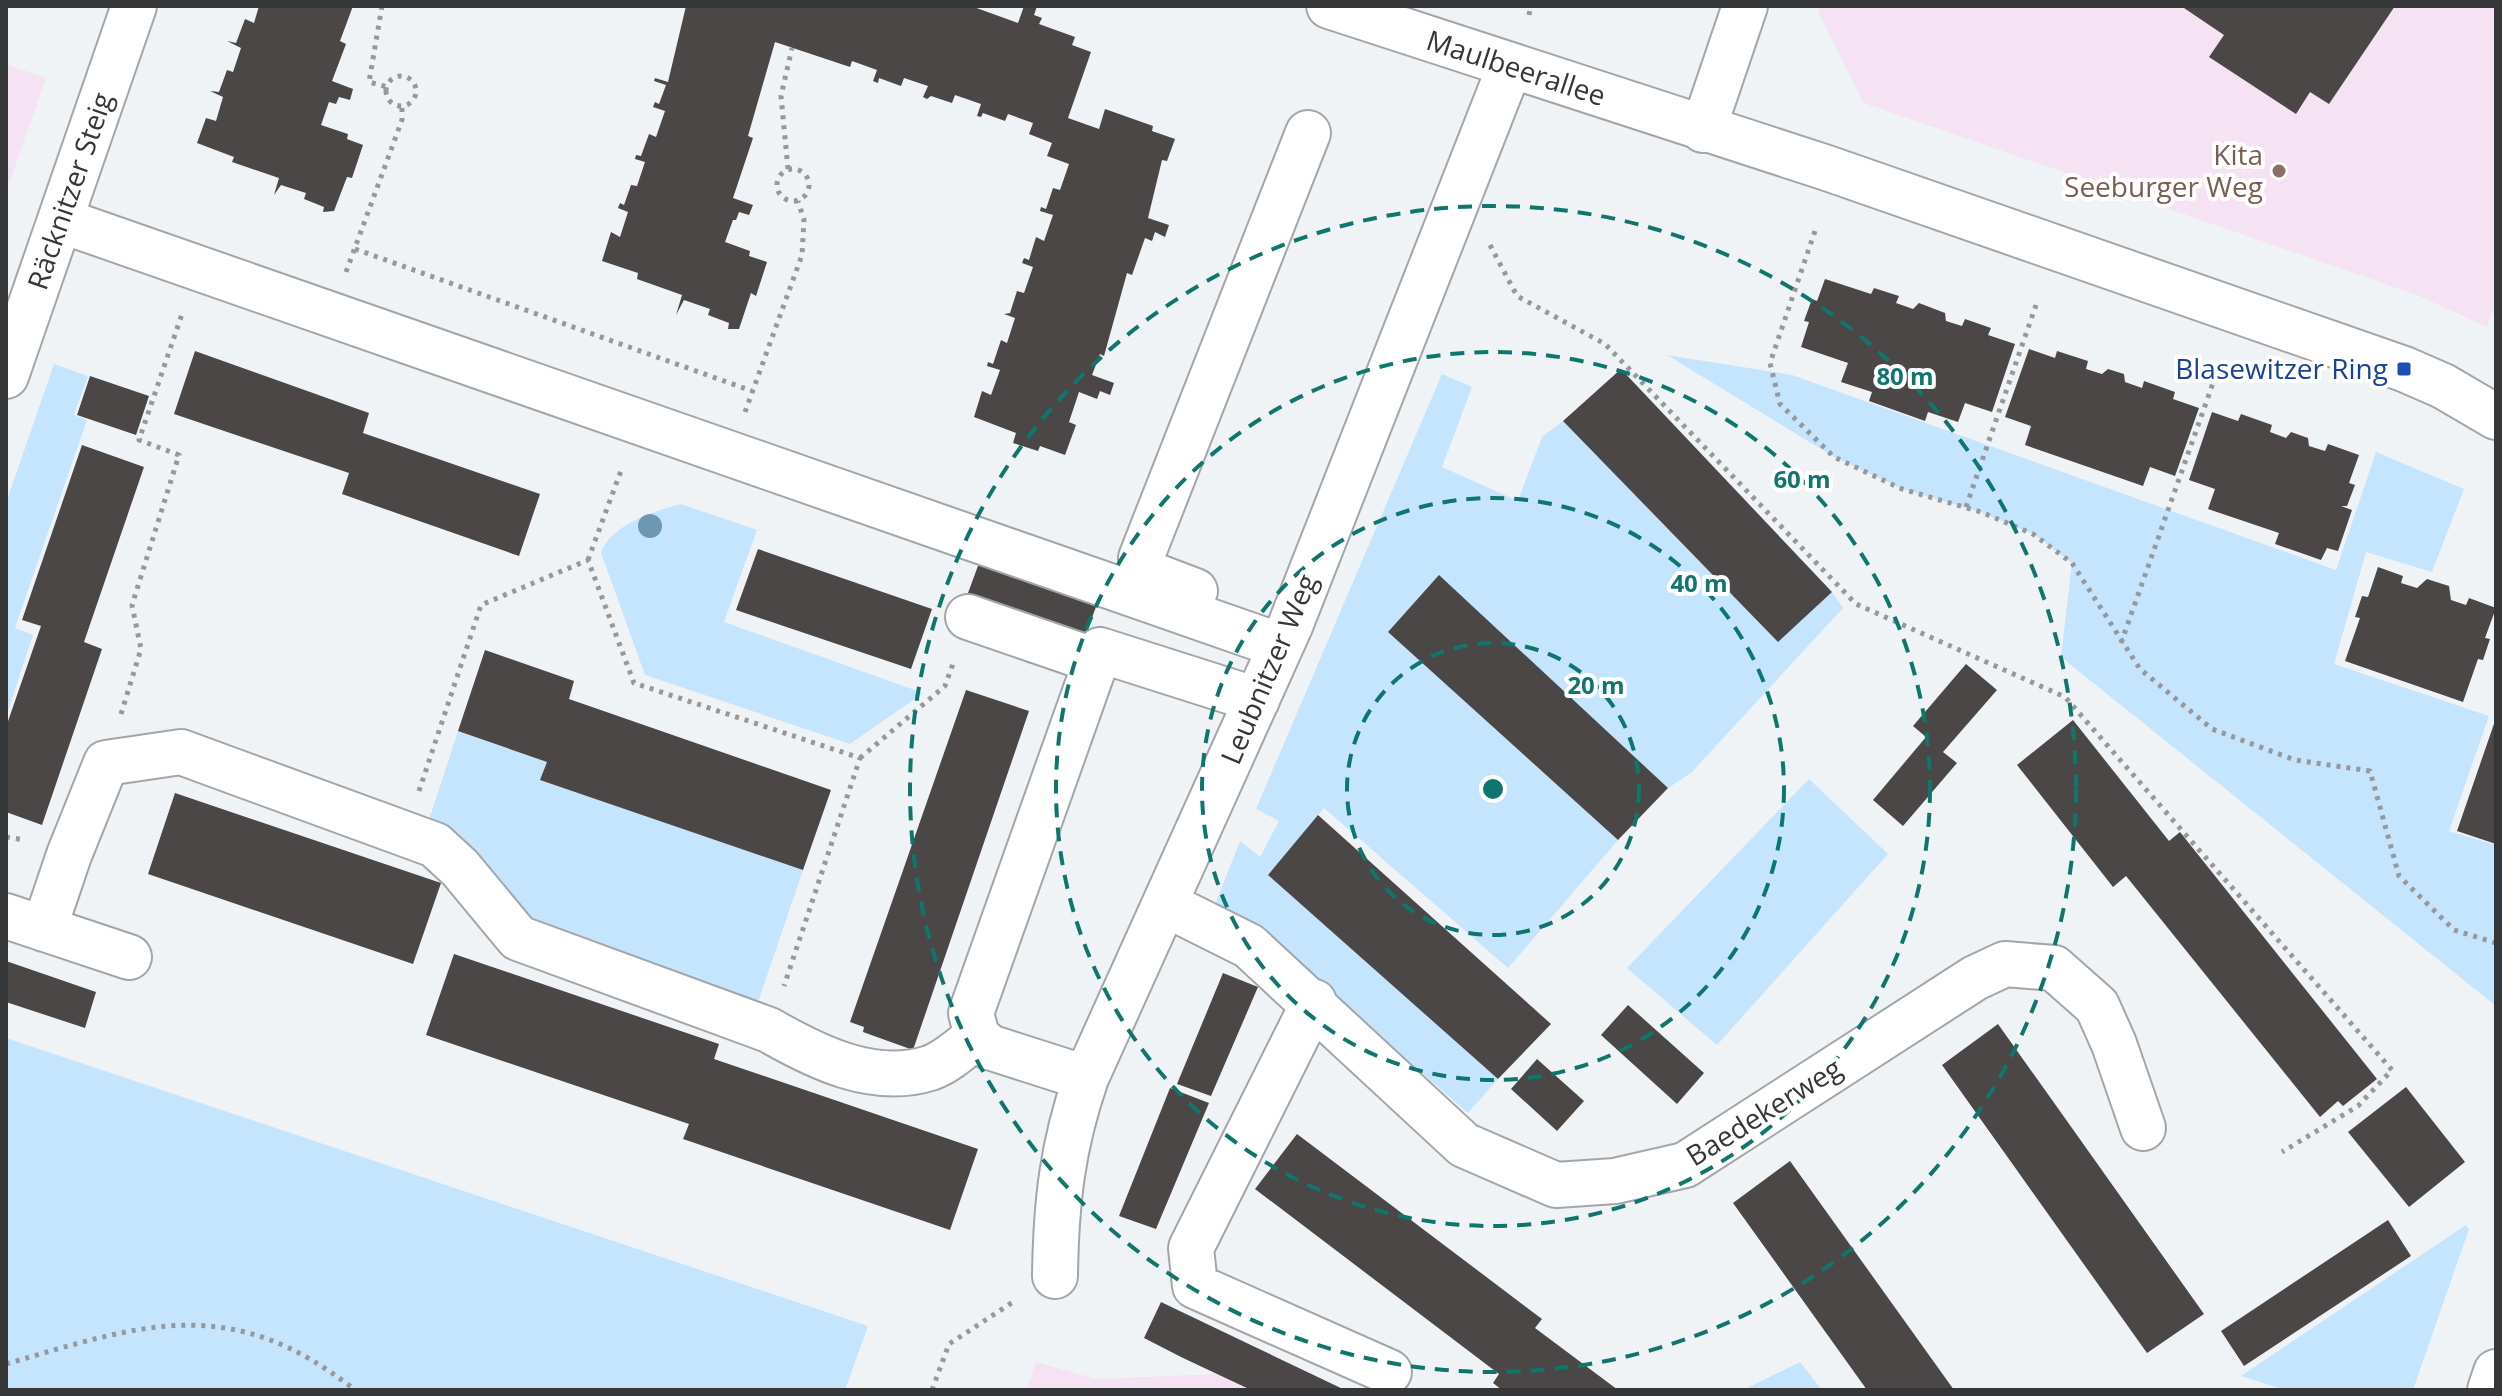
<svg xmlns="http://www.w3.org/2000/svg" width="2502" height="1396" font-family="'Open Sans',sans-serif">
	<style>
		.education { fill: #f5e2f2 }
		.green { fill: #c5e4fe }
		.building { fill: #4b4747 }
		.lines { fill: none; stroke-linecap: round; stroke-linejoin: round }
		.minor-casing { stroke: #a3a6a9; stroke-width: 48 }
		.path { stroke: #96989a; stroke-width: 5; stroke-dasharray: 4 6; stroke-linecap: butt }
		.minor { stroke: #fff; stroke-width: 44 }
		.tree { fill: #6c98b1 }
		.ring { fill: none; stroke: #0f766e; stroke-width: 4; stroke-dasharray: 14 10 }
		.education-dot { fill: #8d6e63; stroke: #fff; stroke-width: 3 }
		.transit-dot { fill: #1a4fb4; stroke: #fff; stroke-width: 3 }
		.labels { text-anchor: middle; stroke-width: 8; stroke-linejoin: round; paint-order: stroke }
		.street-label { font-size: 28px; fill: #353637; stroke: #fff }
		.education-label { font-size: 28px; fill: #785e54; stroke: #fff; text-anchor: end }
		.transit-label { font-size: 28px; fill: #164399; stroke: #fff; text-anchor: end }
		.centre { fill: #0f766e; stroke: #fff; stroke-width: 4 }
		.ring-label { font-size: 24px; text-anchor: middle; font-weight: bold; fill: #0f766e; stroke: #fff; stroke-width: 8; stroke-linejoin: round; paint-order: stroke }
	</style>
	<rect width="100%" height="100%" fill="#f0f3f5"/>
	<path class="education" d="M 1820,6 L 2496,6 L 2496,302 L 2487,327 L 2417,295 L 1864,103 L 1818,11 Z
		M 6,64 L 46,78 L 6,192 Z
		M 1036,1362 L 1096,1379 L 1217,1374 L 1249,1390 L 1027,1390 Z"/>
	<path class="green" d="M 1667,355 L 1792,375 L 2336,570 L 2376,452 L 2464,489 L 2432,572 L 2366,552 L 2334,664 L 2489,716 L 2449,831 L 2496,845 L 2496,1006 L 2061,657 L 2072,563 L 2033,534 L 1980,512 L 1902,489 L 1834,457 Z
		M 54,364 L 88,376 L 74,415 L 87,420 L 15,628 L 33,635 L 6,717 L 6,503 Z
		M 1442,374 L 1472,387 L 1442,467 L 1518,501 L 1542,437 L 1563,421 L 1778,641 L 1832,592 L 1843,608 L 1691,773 L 1668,788 L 1439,576 L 1388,632 L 1618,840 L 1508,968 L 1324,808 L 1268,875 L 1498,1079 L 1468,1113 L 1242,916 L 1215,905 L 1240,841 L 1260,857 L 1279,821 L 1256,809 Z
		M 681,504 L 757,530 L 724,622 L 923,693 L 850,744 L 645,675 L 601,553 C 611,524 655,511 681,504 Z
		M 458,731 L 547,762 L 541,780 L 803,870 L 756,1008 L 537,929 L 427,826 Z
		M 1809,779 L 1888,854 L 1717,1045 L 1627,968 Z
		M 6,1038 L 868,1326 L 845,1390 L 6,1390 Z
		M 2466,1225 L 2469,1229 L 2413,1390 L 2285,1390 L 2241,1376 Z
		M 1800,1362 L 1822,1390 L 1743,1390 Z"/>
	<path class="building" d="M 259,6 L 353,6 L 340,41 L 346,44 L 332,81 L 353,89 L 350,100 L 339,97 L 336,104 L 329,102 L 321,125 L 348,134 L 347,139 L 363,145 L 352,178 L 347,177 L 334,211 L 323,212 L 324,207 L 304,199 L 306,193 L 281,185 L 274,195 L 279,178 L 232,162 L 234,157 L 197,143 L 206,118 L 216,121 L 223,97 L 210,91 L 219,92 L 227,70 L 233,72 L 241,48 L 227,41 L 236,43 L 245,19 L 254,23 Z
		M 686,6 L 971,6 L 1018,23 L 1024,6 L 1037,6 L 1034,15 L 1042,18 L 1039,24 L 1075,37 L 1072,45 L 1091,52 L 1068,118 L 1099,129 L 1105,109 L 1153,126 L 1152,131 L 1175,139 L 1167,161 L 1162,160 L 1148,218 L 1169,225 L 1165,237 L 1155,232 L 1152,241 L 1145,238 L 1132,275 L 1127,273 L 1104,356 L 1100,354 L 1092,375 L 1114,383 L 1110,395 L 1100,391 L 1097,399 L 1079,392 L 1069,422 L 1076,425 L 1065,455 L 1040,446 L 1038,451 L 1013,443 L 1016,433 L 974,417 L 982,391 L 991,395 L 1000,370 L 987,366 L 988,362 L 993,364 L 1001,340 L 1007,343 L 1015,318 L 1004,314 L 1010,313 L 1017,291 L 1024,293 L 1033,267 L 1022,263 L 1024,258 L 1029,260 L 1036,237 L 1044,241 L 1053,215 L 1040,211 L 1041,207 L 1046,209 L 1053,188 L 1060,190 L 1069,164 L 1047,156 L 1052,143 L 1029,134 L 1033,123 L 1008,114 L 1005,121 L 983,113 L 981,117 L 977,116 L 981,104 L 955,95 L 952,103 L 931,96 L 927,99 L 923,97 L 928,86 L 904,78 L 901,86 L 879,78 L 878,83 L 873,81 L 877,70 L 852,61 L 850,67 L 775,42 L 748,136 L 753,138 L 733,198 L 753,205 L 749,215 L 739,212 L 736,220 L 733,220 L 725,242 L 750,251 L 749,256 L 767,262 L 756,296 L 751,293 L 739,329 L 728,329 L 729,323 L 708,315 L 710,309 L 684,300 L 676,315 L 682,295 L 637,279 L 638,273 L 602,261 L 611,232 L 620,237 L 628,212 L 618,208 L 620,203 L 624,205 L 631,185 L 637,186 L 645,162 L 635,159 L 636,155 L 641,156 L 649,134 L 656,137 L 665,111 L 653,107 L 655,102 L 659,104 L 666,85 L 654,81 L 655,78 L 668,82 Z
		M 2181,6 L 2395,6 L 2329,104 L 2310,92 L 2296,114 L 2209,57 L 2224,35 Z
		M 1825,279 L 1871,294 L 1874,288 L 1899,296 L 1896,303 L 1913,309 L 1919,303 L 1945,313 L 1946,321 L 1962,326 L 1965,319 L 1991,328 L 1988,335 L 2015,344 L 1992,412 L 1965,403 L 1958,422 L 1928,412 L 1925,421 L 1869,401 L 1872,392 L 1841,382 L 1848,363 L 1801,347 L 1809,322 L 1804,321 L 1812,299 L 1817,301 Z
		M 2029,349 L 2055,358 L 2057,351 L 2088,361 L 2086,369 L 2102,374 L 2108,369 L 2124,374 L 2125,382 L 2142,388 L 2144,381 L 2175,392 L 2173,399 L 2199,408 L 2175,476 L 2150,467 L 2143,486 L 2025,445 L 2031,426 L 2005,417 Z
		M 195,351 L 369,413 L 363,433 L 540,494 L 519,556 L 342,494 L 349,473 L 174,414 Z
		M 1621,369 L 1832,592 L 1778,642 L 1563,421 Z
		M 90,376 L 149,396 L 136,435 L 77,415 Z
		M 2212,412 L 2238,421 L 2241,414 L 2272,425 L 2270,432 L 2286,438 L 2291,432 L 2308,438 L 2309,446 L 2325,451 L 2328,444 L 2359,455 L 2349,483 L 2355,485 L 2347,506 L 2341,506 L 2352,510 L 2338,551 L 2327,548 L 2321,560 L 2275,544 L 2279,533 L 2208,509 L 2215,489 L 2189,480 Z
		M 82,445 L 144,467 L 84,642 L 102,649 L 42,825 L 6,812 L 6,727 L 41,626 L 22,620 Z
		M 758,549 L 932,609 L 911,669 L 736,610 Z
		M 982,555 L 1100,596 L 1086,634 L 968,593 Z
		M 2378,567 L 2403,576 L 2401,583 L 2417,588 L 2427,579 L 2449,586 L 2451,600 L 2466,605 L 2469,598 L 2496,608 L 2485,638 L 2490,639 L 2483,660 L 2478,659 L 2463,702 L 2345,661 L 2360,618 L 2355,617 L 2362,596 L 2368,597 Z
		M 1439,575 L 1668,788 L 1618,840 L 1388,632 Z
		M 485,650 L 574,681 L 569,699 L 831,790 L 803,870 L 540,780 L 547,762 L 458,731 Z
		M 1966,664 L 1997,690 L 1943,752 L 1957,763 L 1903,826 L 1873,800 L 1926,737 L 1913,726 Z
		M 966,690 L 1029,711 L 913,1050 L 863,1032 L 864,1027 L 850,1022 Z
		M 2496,718 L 2496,844 L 2457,831 Z
		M 2073,720 L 2169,841 L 2180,832 L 2377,1079 L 2343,1106 L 2338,1101 L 2320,1117 L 2126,876 L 2113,887 L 2017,765 Z
		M 175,793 L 441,883 L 413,964 L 148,874 Z
		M 1318,815 L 1551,1024 L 1498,1079 L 1268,875 Z
		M 454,954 L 719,1044 L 714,1059 L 978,1149 L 950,1230 L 683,1139 L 689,1124 L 426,1035 Z
		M 6,961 L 96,992 L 85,1028 L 6,1002 Z
		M 1223,973 L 1258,987 L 1211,1096 L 1177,1084 Z
		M 1628,1005 L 1704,1073 L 1677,1104 L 1601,1035 Z
		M 1998,1024 L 2204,1314 L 2147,1353 L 1942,1065 Z
		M 1537,1059 L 1584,1101 L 1557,1131 L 1511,1089 Z
		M 2406,1087 L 2465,1162 L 2409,1207 L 2348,1132 Z
		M 1170,1088 L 1209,1103 L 1156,1229 L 1119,1216 Z
		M 1297,1134 L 1542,1319 L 1535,1328 L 1618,1390 L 1502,1390 L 1493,1383 L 1499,1374 L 1255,1189 Z
		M 1790,1161 L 1954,1390 L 1867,1390 L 1733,1203 Z
		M 2388,1220 L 2411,1256 L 2244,1366 L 2221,1331 Z
		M 1161,1302 L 1255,1347 L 1345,1390 L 1251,1390 L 1181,1357 L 1144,1338 Z"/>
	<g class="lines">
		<defs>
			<path id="minor" d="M 1329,6 L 1827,168 L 2404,369 L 2443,386 L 2496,417
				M 1703,130 L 1745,6
				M 60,220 L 1281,646
				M 6,376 L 134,6
				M 1195,591 L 1145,572 L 1141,558 L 1308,133
				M 968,617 L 1096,661
				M 1165,904 L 1249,946 L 1464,1145 L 1556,1185 L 1615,1181 L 1685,1165 L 1975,978 L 2005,964 L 2054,968 L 2097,1006 L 2114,1044 L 2143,1128
				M 6,916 L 129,957
				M 44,929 L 69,855 L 106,763 L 181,752 L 435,845 L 460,868 L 518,938 L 769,1030 C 816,1057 874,1086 930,1068 C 947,1062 963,1047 977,1036
				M 1314,1002 L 1191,1248 L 1195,1286 L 1389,1372
				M 1086,1078 L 989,1047 L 977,1036 L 971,1013 L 1100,650 L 1257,700
				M 1055,1276 C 1056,1204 1062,1147 1086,1078 L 1290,626 L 1510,66
				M 2490,1390 L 2496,1372"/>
		</defs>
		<use href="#minor" class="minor-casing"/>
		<path class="path" d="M 382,6 L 369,82 L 387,87
			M 1529,15 L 1531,6
			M386 91a15 15 0 1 1 30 0a15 15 0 1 1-30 0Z
			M777 185a16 16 0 1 1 32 0a16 16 0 1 1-32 0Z
			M 788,169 L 781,96 L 792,48
			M 1815,231 L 1770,363 L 1780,404 L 1834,457 L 1902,489 L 1981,512 L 2033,534 L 2072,563 L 2140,669 L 2212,729 L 2295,760 L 2370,771 L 2399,876 L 2454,930 L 2496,943
			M 1490,245 L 1517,296 L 1605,344 L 1856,604 L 2065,697 L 2392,1070 L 2358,1106 L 2282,1152
			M 355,249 L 752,391
			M 346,272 L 402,120 L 402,105
			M 745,412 L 802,255 L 804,220 L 798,201
			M 1966,507 L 2036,305
			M 588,560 L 622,468
			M 2121,643 L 2218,369
			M 121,714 L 141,649 L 132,605 L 179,455 L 139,440 L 182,314
			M 860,758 L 945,686 L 954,661
			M 419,791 L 481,605 L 588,560 L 634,683 L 860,758 L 784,986
			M 6,837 L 25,840
			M 6,1364 C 143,1324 231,1292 355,1390
			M 932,1390 L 949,1344 L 1016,1300"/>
		<use href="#minor" class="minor"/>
	</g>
	<circle class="tree" cx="650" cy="526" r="12"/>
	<g class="ring">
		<circle cx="1493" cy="789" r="146"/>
		<circle cx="1493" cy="789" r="291"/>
		<circle cx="1493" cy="789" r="437"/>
		<circle cx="1493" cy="789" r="583"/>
	</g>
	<circle class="education-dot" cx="2279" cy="171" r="8"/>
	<rect class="transit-dot" x="2396" y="361" width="16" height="16" rx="4"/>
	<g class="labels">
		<g class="street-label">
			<text transform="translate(1516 68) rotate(18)" y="10">Maulbeerallee</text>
			<text transform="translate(70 191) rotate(-71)" y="10">Räcknitzer Steig</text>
			<text transform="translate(1269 669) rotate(-67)" y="10">Leubnitzer Weg</text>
			<text transform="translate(1764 1112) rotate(-32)" y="10">Baedekerweg</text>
		</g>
		<g class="education-label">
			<text x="2263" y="165">Kita<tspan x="2263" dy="32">Seeburger Weg</tspan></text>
		</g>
		<g class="transit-label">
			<text x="2388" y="379">Blasewitzer Ring</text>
		</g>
	</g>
	<circle cx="1493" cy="789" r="12" class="centre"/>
	<g class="ring-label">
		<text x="1905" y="385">80 m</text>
		<text x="1802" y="488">60 m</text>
		<text x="1699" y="592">40 m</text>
		<text x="1596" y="694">20 m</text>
	</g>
	<rect width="2502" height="1396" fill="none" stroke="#353637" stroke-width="16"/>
</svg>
